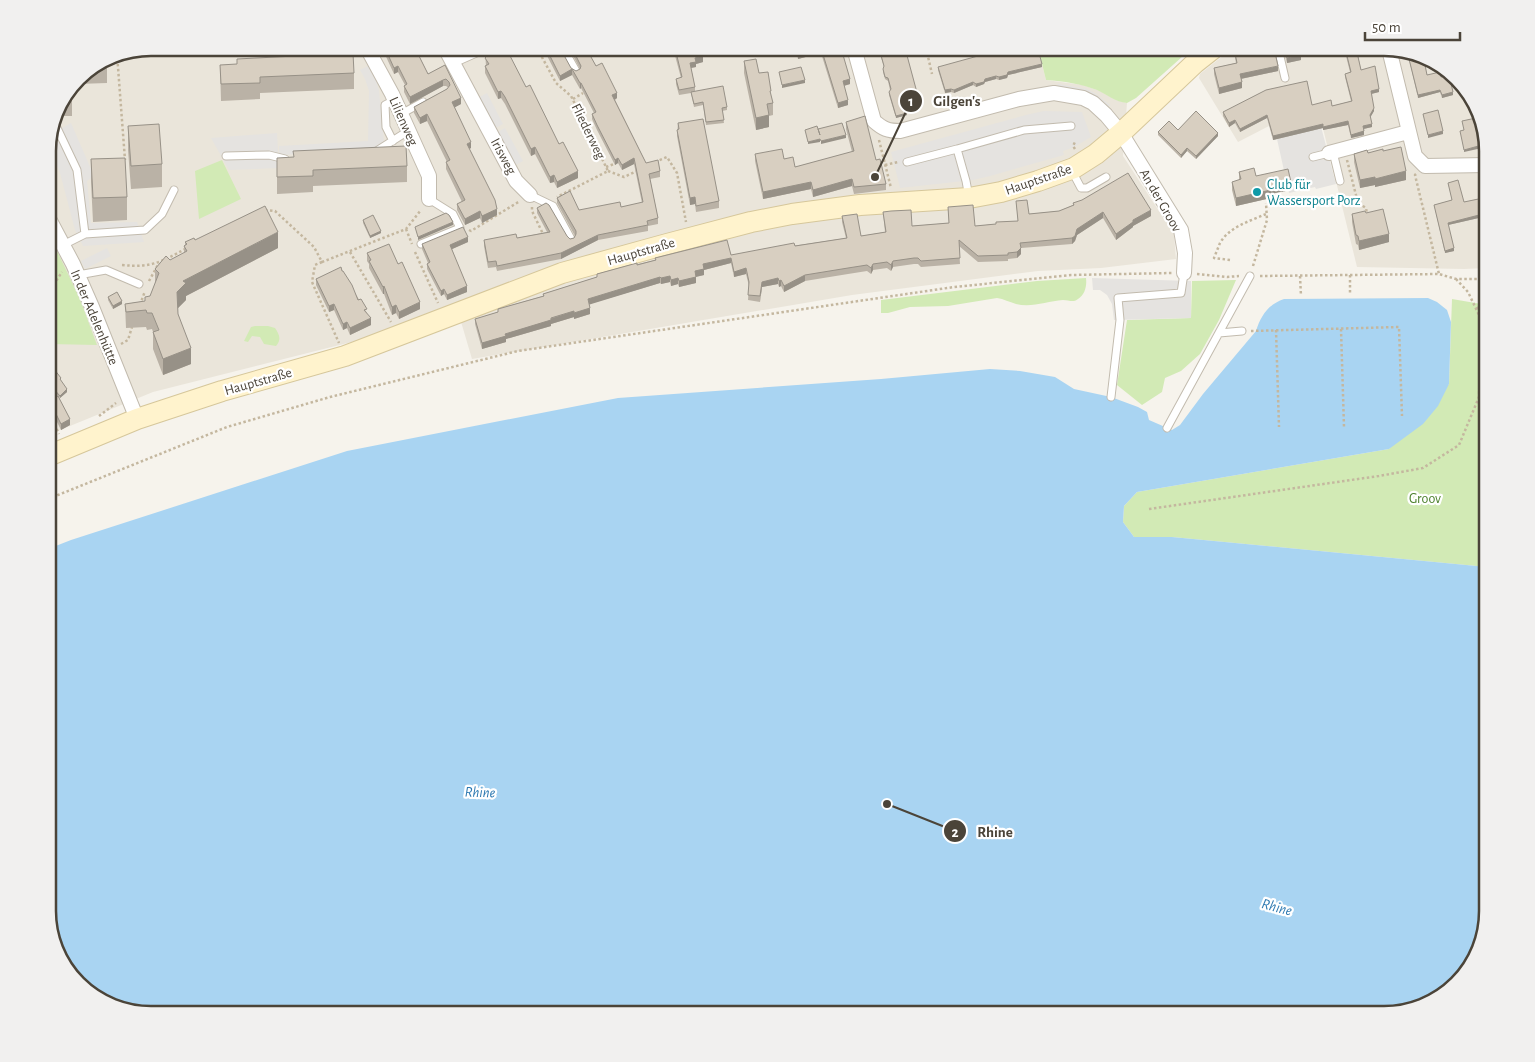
<svg xmlns="http://www.w3.org/2000/svg" width="1535" height="1062" font-family="'Alegreya Sans',sans-serif">
	<style>
		.residential { fill: #eae5da }
		.green { fill: #d2eab5 }
		.parking { fill: #e5e3e0 }
		.water { fill: #a9d4f2 }
		.lines { fill: none; stroke-linecap: round; stroke-linejoin: round }
		.lane-casing { stroke: #c2bbae; stroke-width: 9 }
		.street-casing { stroke: #c2bbae; stroke-width: 16 }
		.secondary-casing { stroke: #d6c79b; stroke-width: 22 }
		.path { stroke: #c4b79f; stroke-width: 2.5; stroke-dasharray: 2.5 2.5; stroke-linecap: butt }
		.lane { stroke: #fff; stroke-width: 7 }
		.street { stroke: #fff; stroke-width: 14 }
		.secondary { stroke: #fff3cd; stroke-width: 20 }
		.wall { fill: #bab2a6 }
		.shaded-wall { fill: #979187 }
		.building { fill: #d8cfc1; stroke: #979187 }
		.culture-dot { fill: #0f9aa8; stroke: #fff; stroke-width: 2 }
		.labels { text-anchor: middle; stroke-width: 4.5; stroke-linejoin: round; paint-order: stroke }
		.street-label { font-size: 14px; fill: #4b4439; stroke: #fff }
		.culture-label { font-size: 14px; fill: #0d838f; stroke: #fff; text-anchor: start }
		.park-label { font-size: 14px; fill: #4a7f2a; stroke: #fff }
		.water-label { font-size: 15px; font-style: italic; fill: #2e7ab2; stroke: #fff }
		.rim { fill: none; stroke: #4b4439; stroke-width: 2.5 }
		.leader { fill: none; stroke: #4b4439; stroke-width: 2 }
		.callout-dot { fill: #4b4439; stroke: #fff; stroke-width: 2 }
		.mark-label { font-size: 15px; text-anchor: middle; font-weight: bold; fill: #fff }
		.callout-label { font-size: 15px; text-anchor: middle; font-weight: bold; fill: #4b4439; stroke: #fff; stroke-width: 4.5; stroke-linejoin: round; paint-order: stroke }
	</style>
	<rect width="100%" height="100%" fill="#f6f3ec"/>
	<path class="residential" d="M 151,48 L 1038,48 L 1046,80 L 1083,85 L 1100,91 L 1116,100 L 1127,103 L 1123,156 L 1174,234 L 1176,259 L 1101,268 L 1038,271 L 852,295 L 472,359 L 459,315 L 153,392 L 48,435 L 48,145 L 58,106 L 78,78 L 112,55 Z
		M 1233,48 L 1384,48 L 1442,65 L 1474,100 L 1487,151 L 1487,268 L 1464,269 L 1357,267 L 1319,112 L 1269,126 L 1238,142 L 1199,78 L 1200,74 Z"/>
	<path class="green" d="M 1038,48 L 1192,48 L 1136,98 L 1127,103 C 1115,102 1108,95 1097,90 C 1081,84 1064,81 1046,80 Z
		M 222,160 L 241,199 L 199,219 L 195,171 Z
		M 48,228 L 59,250 L 57,251 L 80,299 L 97,345 L 49,344 L 48,341 Z
		M 1086,278 C 1087,286 1085,295 1078,299 C 1073,303 1069,300 1063,300 C 1047,301 1032,308 1016,304 C 1009,302 1004,299 997,298 L 948,306 L 910,307 L 888,313 L 881,313 L 881,300 L 1037,281 Z
		M 1236,280 L 1219,320 L 1200,354 L 1181,371 L 1165,378 L 1162,392 L 1142,405 L 1117,385 L 1127,320 L 1191,318 L 1192,281 Z
		M 1452,299 L 1487,305 L 1487,567 L 1172,537 L 1134,537 L 1123,522 L 1124,506 L 1137,492 L 1389,449 L 1449,384 Z
		M 255,326 L 268,326 L 275,328 C 279,334 282,339 276,346 L 264,344 L 260,337 L 252,336 L 248,342 L 244,341 L 251,327 Z"/>
	<path class="parking" d="M 368,66 L 376,80 L 379,91 L 384,141 L 372,151 L 279,155 L 279,146 L 368,141 L 369,91 L 365,79 L 360,70 Z
		M 1058,84 L 1087,89 L 1096,94 L 1110,105 L 1107,108 L 1057,88 Z
		M 487,93 L 503,124 L 494,129 L 478,98 Z
		M 1044,111 L 1082,112 L 1091,137 L 1074,147 L 1063,151 L 1064,155 L 990,176 L 973,180 L 900,188 L 891,152 L 1026,115 Z
		M 71,123 L 94,176 L 87,181 L 91,223 L 137,222 L 144,242 L 83,246 L 75,230 L 60,173 L 48,144 L 50,135 Z
		M 1320,123 L 1336,184 L 1316,189 L 1315,187 L 1289,193 L 1277,139 L 1316,129 Z
		M 505,128 L 523,161 L 514,166 L 496,133 Z
		M 277,133 L 279,168 L 229,170 L 211,138 Z
		M 107,248 L 111,256 L 85,269 L 81,261 Z
		M 1092,278 L 1191,281 L 1191,318 L 1114,320 L 1112,304 L 1107,295 L 1100,290 L 1093,290 Z"/>
	<path class="water" d="M 1428,298 L 1437,302 L 1447,310 L 1451,322 L 1449,384 L 1438,406 L 1423,424 L 1389,449 L 1137,492 L 1124,506 L 1123,522 L 1134,537 L 1172,537 L 1487,567 L 1487,911 L 1470,969 L 1435,1001 L 1384,1014 L 151,1014 L 93,997 L 61,962 L 48,917 L 48,549 L 71,540 L 347,451 L 618,398 L 881,379 L 990,369 L 1020,371 L 1055,377 L 1074,389 L 1111,397 L 1138,407 L 1147,412 L 1149,420 L 1172,430 L 1180,425 L 1203,394 L 1256,331 C 1261,315 1269,304 1284,299 Z"/>
	<g class="lines">
		<defs>
			<path id="lane" d="M 563,48 L 576,71
				M 1278,48 L 1285,78
				M 401,114 L 423,102
				M 52,127 L 57,128 L 77,170 L 85,234
				M 393,141 L 386,127 L 385,105 L 395,100
				M 957,149 L 1024,130 L 1071,126
				M 375,152 L 408,131
				M 1333,152 L 1340,181
				M 226,156 L 269,155 L 285,159
				M 1313,157 L 1329,153
				M 907,162 L 957,149 L 966,181 L 969,197
				M 1072,171 L 1081,188 L 1087,188 L 1106,177
				M 530,195 L 553,206 L 571,239
				M 421,244 L 460,228 L 453,214 L 429,199
				M 63,245 L 85,234 L 145,230 L 162,214 L 174,190
				M 78,275 L 106,270 L 139,284
				M 1219,333 L 1242,331
				M 1111,397 L 1120,320 L 1118,298 L 1181,293 L 1184,273
				M 1167,428 L 1250,276"/>
			<path id="street" d="M 367,48 L 392,94 L 429,176 L 429,199
				M 445,48 L 516,181 L 530,195
				M 854,48 L 874,121 C 883,129 888,131 900,131 L 1019,99 L 1054,93 L 1083,98 L 1093,103 L 1106,115 L 1121,133 L 1181,230 L 1185,253 L 1184,273
				M 1389,49 L 1415,156 L 1425,166 L 1487,165
				M 452,60 L 479,48
				M 1329,153 L 1408,132
				M 48,217 L 73,264 L 92,307 L 137,419"/>
			<path id="secondary" d="M 48,456 L 137,419 L 222,391 L 345,356 L 562,273 L 667,244 L 751,222 L 792,214 L 860,205 L 969,198 L 1001,192 L 1038,181 L 1074,168 L 1096,154 L 1121,133 L 1195,63 L 1214,48"/>
		</defs>
		<use href="#lane" class="lane-casing"/>
		<use href="#street" class="street-casing"/>
		<use href="#secondary" class="secondary-casing"/>
		<path class="path" d="M 537,48 L 556,83 L 571,96 L 608,171 L 557,197
			M 926,48 L 932,74
			M 926,49 L 931,48
			M 117,54 L 125,160
			M 573,99 L 583,93
			M 879,140 L 891,188
			M 1075,149 L 1073,146 L 1075,142
			M 1347,160 L 1358,203 L 1366,208 L 1367,214
			M 655,162 L 667,157 L 677,173 L 686,222
			M 885,165 L 898,162
			M 606,167 L 614,164
			M 608,171 L 624,177 L 637,171
			M 1416,174 L 1415,175 L 1439,274
			M 532,207 L 532,211 L 544,236
			M 265,210 L 275,211 L 314,247 L 322,262 L 406,229 L 421,210
			M 406,229 L 412,244
			M 469,230 L 471,231 L 520,201
			M 350,252 L 391,322
			M 415,252 L 438,303
			M 1230,260 L 1214,258 C 1216,253 1218,248 1220,243 C 1229,227 1250,221 1266,214
			M 322,262 L 315,265 L 312,282 L 339,343
			M 122,265 C 152,268 161,262 187,248
			M 1253,266 L 1267,220 L 1266,203
			M 1197,274 L 1227,277 L 1239,276
			M 1350,275 L 1350,295
			M 1260,276 L 1439,274 L 1456,279 L 1487,279
			M 1300,276 L 1301,296
			M 1456,279 L 1468,292 L 1481,319 L 1479,397 L 1487,414
			M 149,281 L 159,263
			M 48,293 L 62,272
			M 140,305 L 145,291
			M 1477,309 L 1487,297
			M 1341,329 L 1344,427
			M 1276,330 L 1279,427
			M 1251,331 L 1399,327 L 1402,416
			M 121,344 L 128,340 L 132,327
			M 48,411 L 59,434
			M 99,416 L 116,403
			M 48,499 L 227,427 L 330,397 L 518,351 L 954,287 L 1071,275 L 1172,273
			M 1149,509 L 1379,476 L 1423,468 L 1459,445 L 1479,397"/>
		<use href="#lane" class="lane"/>
		<use href="#street" class="street"/>
		<use href="#secondary" class="secondary"/>
	</g>
	<path class="wall" d="M 382,48 L 415,48 L 428,74 L 445,65 L 461,104 L 454,107 L 471,148 L 469,149 L 497,215 L 482,223 L 480,218 L 465,225 L 457,210 L 457,204 L 462,202 L 446,169 L 446,162 L 447,162 L 427,121 L 420,124 L 414,113 L 414,107 L 447,89 L 449,88 L 446,86 L 443,86 L 410,104 L 404,92 L 404,86 L 405,85 L 398,72 L 394,74 Z
		M 543,48 L 560,48 L 571,68 L 576,71 L 580,69 L 569,48 L 586,48 L 596,66 L 617,98 L 615,100 L 646,163 L 660,171 L 660,177 L 650,179 L 658,218 L 658,224 L 648,226 L 648,231 L 598,240 L 561,259 L 497,271 L 496,267 L 488,268 L 484,246 L 484,240 L 517,238 L 547,232 L 537,213 L 537,208 L 567,236 L 570,239 L 574,238 L 575,236 L 557,203 L 557,198 L 579,210 L 621,207 L 642,203 L 634,164 L 622,170 L 618,163 L 615,165 L 597,130 L 592,119 L 592,114 L 594,113 L 581,88 L 580,89 L 572,75 L 560,81 Z
		M 673,48 L 723,48 L 705,52 L 705,54 L 703,54 L 703,62 L 696,64 L 696,67 L 691,68 L 695,87 L 695,91 L 727,107 L 727,110 L 722,111 L 724,123 L 706,125 L 703,105 L 694,107 L 691,93 L 679,95 L 676,84 L 676,79 L 681,78 Z
		M 795,48 L 839,48 L 850,84 L 844,86 L 848,105 L 838,108 L 821,53 L 798,59 Z
		M 878,48 L 905,48 L 919,103 L 906,107 L 907,115 L 896,118 L 889,95 L 890,90 L 888,81 L 885,79 L 883,72 L 883,69 L 884,67 Z
		M 1243,48 L 1278,71 L 1241,79 L 1242,88 L 1219,94 L 1214,74 L 1214,68 L 1236,63 L 1235,58 L 1235,53 L 1243,51 Z
		M 1283,48 L 1299,48 L 1301,60 L 1287,63 Z
		M 1344,48 L 1370,48 L 1357,51 L 1361,70 L 1379,92 L 1371,94 L 1374,111 L 1370,117 L 1372,127 L 1364,129 L 1364,135 L 1351,138 L 1348,125 L 1323,130 L 1323,128 L 1273,140 L 1267,118 L 1240,132 L 1235,123 L 1229,127 L 1223,116 L 1223,112 L 1312,105 L 1332,106 L 1351,101 L 1345,77 L 1345,74 L 1350,72 Z
		M 485,51 L 498,51 L 526,87 L 559,144 L 578,178 L 557,188 L 554,182 L 550,183 L 535,154 L 531,156 L 505,104 L 501,98 L 498,99 L 485,73 L 485,66 L 486,66 Z
		M 1034,54 L 1042,67 L 1008,75 L 1007,78 L 999,80 L 996,79 L 985,82 L 984,84 L 976,87 L 973,85 L 954,93 L 951,92 L 945,93 L 938,70 L 938,67 Z
		M 1408,55 L 1424,60 L 1427,75 L 1441,77 L 1453,95 L 1442,98 L 1440,92 L 1418,98 Z
		M 107,59 L 107,83 L 78,84 L 78,78 Z
		M 744,61 L 759,73 L 771,97 L 773,103 L 773,115 L 769,116 L 769,127 L 756,130 L 744,73 Z
		M 220,65 L 354,73 L 354,89 L 260,93 L 260,99 L 221,101 Z
		M 72,87 L 72,116 L 55,116 L 58,106 Z
		M 846,122 L 876,160 L 886,184 L 886,190 L 854,194 L 852,186 L 813,197 L 811,189 L 763,199 L 755,161 L 755,154 L 784,159 L 795,167 L 852,152 L 846,129 Z
		M 678,123 L 719,201 L 719,208 L 696,212 L 695,204 L 690,205 L 677,136 Z
		M 128,126 L 162,164 L 162,187 L 131,189 L 128,150 Z
		M 1178,130 L 1218,136 L 1196,159 L 1187,151 L 1181,158 L 1158,135 L 1158,132 Z
		M 1383,151 L 1406,180 L 1375,187 L 1375,185 L 1360,188 L 1354,162 L 1354,154 Z
		M 277,158 L 407,166 L 407,182 L 313,186 L 313,192 L 277,194 Z
		M 91,159 L 127,197 L 127,220 L 93,222 L 91,182 Z
		M 1239,172 L 1256,176 L 1291,190 L 1275,193 L 1275,197 L 1236,206 L 1232,190 L 1232,182 L 1239,180 Z
		M 1448,183 L 1464,202 L 1488,197 L 1488,222 L 1484,222 L 1483,217 L 1448,225 L 1454,251 L 1445,253 L 1434,205 L 1452,200 Z
		M 1016,201 L 1029,214 L 1059,211 L 1073,205 L 1073,203 L 1151,216 L 1133,226 L 1133,227 L 1116,240 L 1103,218 L 1077,235 L 1075,241 L 1072,244 L 1021,248 L 1021,254 L 1017,258 L 1008,259 L 1008,261 L 978,262 L 959,246 L 960,264 L 921,267 L 918,264 L 914,264 L 893,267 L 891,271 L 887,268 L 873,270 L 871,274 L 867,271 L 848,274 L 805,281 L 784,292 L 781,286 L 779,287 L 778,284 L 762,287 L 760,302 L 748,300 L 749,286 L 746,274 L 734,277 L 731,263 L 704,270 L 704,275 L 696,277 L 696,283 L 679,287 L 678,284 L 671,286 L 670,282 L 661,284 L 660,283 L 589,304 L 590,314 L 574,319 L 574,317 L 551,324 L 551,326 L 506,339 L 506,342 L 482,349 L 475,324 L 475,319 L 498,312 L 498,309 L 543,296 L 543,294 L 597,277 L 597,274 L 655,260 L 655,258 L 731,255 L 846,238 L 842,222 L 842,216 L 861,236 L 885,232 L 883,212 L 912,226 L 949,223 L 948,207 L 975,226 L 996,224 L 1018,221 Z
		M 1366,213 L 1389,242 L 1359,250 L 1358,245 L 1356,244 L 1352,222 L 1352,214 Z
		M 363,220 L 381,233 L 370,238 L 363,223 Z
		M 195,240 L 278,248 L 186,296 L 186,300 L 178,308 L 178,314 L 191,364 L 163,375 L 153,349 L 153,332 L 152,329 L 147,330 L 146,327 L 126,328 L 125,304 L 145,301 L 150,296 L 155,284 L 155,269 L 170,260 L 184,253 L 184,246 L 185,245 L 185,242 Z
		M 468,242 L 452,249 L 467,292 L 447,300 L 444,294 L 441,296 L 427,269 L 427,264 L 428,263 L 422,249 L 422,244 Z
		M 367,253 L 420,309 L 399,319 L 396,313 L 392,315 L 384,294 L 383,294 L 369,268 L 369,264 L 367,261 Z
		M 342,271 L 367,313 L 371,325 L 350,335 L 347,328 L 343,330 L 334,310 L 329,312 L 316,285 L 316,279 Z
		M 108,297 L 122,304 L 113,309 L 108,300 Z
		M 48,355 L 67,392 L 60,398 L 58,396 L 70,425 L 61,430 L 49,406 L 49,400 L 58,396 L 52,390 L 52,388 L 49,385 L 49,382 L 48,381 Z"/>
	<path class="shaded-wall" d="M 704,48 L 723,48 L 705,52 L 705,54 L 701,55 L 701,49 Z
		M 725,48 L 737,48 L 725,51 Z
		M 821,48 L 821,53 L 798,59 L 798,54 Z
		M 1356,48 L 1370,48 L 1356,51 Z
		M 768,49 L 768,54 L 753,57 L 753,52 Z
		M 1301,55 L 1301,60 L 1287,63 L 1287,58 Z
		M 703,56 L 703,62 L 696,64 L 696,67 L 690,68 L 690,63 L 695,58 Z
		M 1042,64 L 1042,67 L 1008,75 L 1007,78 L 999,80 L 999,77 L 1008,72 Z
		M 398,66 L 398,72 L 394,74 L 394,68 Z
		M 1278,66 L 1278,71 L 1240,79 L 1240,74 Z
		M 572,69 L 572,75 L 560,81 L 560,76 Z
		M 996,76 L 996,79 L 985,82 L 984,84 L 976,87 L 976,84 L 985,79 Z
		M 850,79 L 850,84 L 843,86 L 843,81 Z
		M 443,80 L 443,86 L 410,104 L 410,97 Z
		M 805,80 L 805,83 L 782,88 L 782,85 Z
		M 973,82 L 973,85 L 954,93 L 954,90 Z
		M 1242,82 L 1242,88 L 1219,94 L 1219,88 Z
		M 580,83 L 581,83 L 581,88 L 580,89 Z
		M 951,89 L 951,92 L 945,93 L 945,90 Z
		M 1379,89 L 1379,92 L 1371,94 L 1371,91 Z
		M 1440,90 L 1440,92 L 1418,98 L 1418,95 Z
		M 501,91 L 501,98 L 498,99 L 498,92 Z
		M 1453,92 L 1453,95 L 1442,98 L 1442,95 Z
		M 617,93 L 617,98 L 612,101 L 612,95 Z
		M 461,98 L 461,104 L 452,109 L 452,102 Z
		M 848,100 L 848,105 L 838,108 L 838,103 Z
		M 919,100 L 919,103 L 905,107 L 905,104 Z
		M 1374,108 L 1374,111 L 1370,118 L 1370,115 Z
		M 907,113 L 907,115 L 896,118 L 896,116 Z
		M 427,114 L 427,121 L 420,124 L 420,118 Z
		M 769,115 L 769,127 L 756,130 L 756,118 Z
		M 1267,115 L 1267,118 L 1240,132 L 1240,129 Z
		M 1235,120 L 1235,123 L 1229,127 L 1229,123 Z
		M 1348,121 L 1348,125 L 1323,130 L 1323,127 Z
		M 1323,124 L 1323,128 L 1273,140 L 1273,136 Z
		M 1372,124 L 1372,127 L 1363,129 L 1363,126 Z
		M 1364,131 L 1364,135 L 1351,138 L 1351,135 Z
		M 1443,131 L 1443,134 L 1428,138 L 1428,135 Z
		M 1218,133 L 1218,136 L 1196,159 L 1196,156 Z
		M 846,135 L 846,138 L 821,144 L 821,141 Z
		M 820,139 L 820,142 L 808,144 L 808,142 Z
		M 471,142 L 471,148 L 467,150 L 467,144 Z
		M 1482,145 L 1482,148 L 1464,152 L 1464,150 Z
		M 535,147 L 535,154 L 531,156 L 531,149 Z
		M 1187,148 L 1187,151 L 1181,158 L 1181,155 Z
		M 618,158 L 618,163 L 615,165 L 615,160 Z
		M 634,158 L 634,164 L 622,170 L 622,165 Z
		M 578,171 L 578,178 L 557,188 L 557,182 Z
		M 1406,171 L 1406,180 L 1375,187 L 1375,179 Z
		M 554,175 L 554,182 L 550,183 L 550,177 Z
		M 1375,177 L 1375,185 L 1360,188 L 1360,180 Z
		M 852,179 L 852,186 L 813,197 L 813,190 Z
		M 811,182 L 811,189 L 763,199 L 763,192 Z
		M 1291,182 L 1291,190 L 1275,193 L 1275,197 L 1236,206 L 1236,198 L 1275,185 Z
		M 695,197 L 695,204 L 690,205 L 690,198 Z
		M 497,209 L 497,215 L 482,223 L 482,216 Z
		M 1151,210 L 1151,216 L 1133,226 L 1133,227 L 1116,240 L 1116,234 L 1133,220 Z
		M 480,211 L 480,218 L 465,225 L 465,219 Z
		M 1103,212 L 1103,218 L 1077,235 L 1075,241 L 1072,244 L 1072,238 L 1077,229 Z
		M 1483,214 L 1483,217 L 1448,225 L 1448,223 Z
		M 1484,219 L 1488,219 L 1488,222 L 1484,222 Z
		M 453,222 L 453,225 L 418,240 L 418,237 Z
		M 381,231 L 381,233 L 370,238 L 370,236 Z
		M 278,232 L 278,248 L 186,296 L 186,300 L 177,309 L 177,292 L 183,281 Z
		M 1389,234 L 1389,242 L 1359,250 L 1359,241 Z
		M 598,235 L 598,240 L 561,259 L 561,253 Z
		M 468,237 L 468,242 L 450,250 L 450,245 Z
		M 1021,248 L 1021,254 L 1017,258 L 1017,252 Z
		M 1454,248 L 1454,251 L 1445,253 L 1445,251 Z
		M 731,258 L 731,263 L 704,270 L 704,275 L 695,277 L 695,271 L 703,264 Z
		M 893,261 L 893,267 L 891,271 L 891,265 Z
		M 873,264 L 873,270 L 871,274 L 871,268 Z
		M 746,268 L 746,274 L 734,277 L 734,272 Z
		M 805,275 L 805,281 L 784,292 L 784,286 Z
		M 670,276 L 670,282 L 661,284 L 661,278 Z
		M 660,277 L 660,283 L 588,305 L 588,299 Z
		M 696,277 L 696,283 L 679,287 L 679,281 Z
		M 678,278 L 678,284 L 671,286 L 671,280 Z
		M 778,278 L 778,284 L 762,287 L 760,302 L 762,282 Z
		M 781,280 L 781,286 L 779,287 L 779,281 Z
		M 384,286 L 384,294 L 383,294 L 383,287 Z
		M 467,286 L 467,292 L 447,300 L 447,295 Z
		M 444,289 L 444,294 L 441,296 L 441,291 Z
		M 122,301 L 122,304 L 113,309 L 113,306 Z
		M 420,302 L 420,309 L 399,319 L 399,312 Z
		M 334,304 L 334,310 L 329,312 L 329,306 Z
		M 396,305 L 396,313 L 392,315 L 392,307 Z
		M 590,308 L 590,314 L 574,319 L 574,313 Z
		M 574,311 L 574,317 L 551,324 L 551,326 L 506,339 L 506,342 L 482,349 L 482,343 L 505,334 Z
		M 371,318 L 371,325 L 350,335 L 350,328 Z
		M 347,322 L 347,328 L 343,330 L 343,324 Z
		M 191,348 L 191,364 L 163,375 L 163,359 Z
		M 67,389 L 67,392 L 60,398 L 60,396 Z
		M 70,419 L 70,425 L 61,430 L 61,424 Z"/>
	<path class="building" d="M 385,48 L 415,48 L 428,74 L 445,65 L 461,98 L 452,102 L 471,142 L 467,144 L 495,200 L 497,209 L 482,216 L 480,211 L 465,219 L 457,204 L 465,200 L 446,162 L 450,160 L 427,114 L 420,118 L 414,107 L 447,89 L 450,85 L 449,82 L 446,79 L 443,80 L 410,97 L 404,86 L 407,84 L 398,66 L 394,68 Z
		M 493,48 L 496,48 L 498,51 L 506,48 L 526,87 L 530,85 L 559,144 L 563,142 L 578,171 L 557,182 L 554,175 L 550,177 L 535,147 L 531,149 L 505,97 L 501,91 L 498,92 L 485,66 L 489,64 L 485,58 L 487,56 L 485,51 Z
		M 546,48 L 560,48 L 571,68 L 576,71 L 580,69 L 581,66 L 572,48 L 586,48 L 596,66 L 602,63 L 617,93 L 612,95 L 646,163 L 658,160 L 660,171 L 649,174 L 658,218 L 647,221 L 648,225 L 598,235 L 561,253 L 497,266 L 496,261 L 488,262 L 484,240 L 516,234 L 517,238 L 550,232 L 537,208 L 546,203 L 549,205 L 567,236 L 570,239 L 574,238 L 576,234 L 576,231 L 557,198 L 570,191 L 579,210 L 620,202 L 621,207 L 643,202 L 634,158 L 622,165 L 618,158 L 615,160 L 597,125 L 592,114 L 596,112 L 581,83 L 580,83 L 572,69 L 560,76 Z
		M 675,48 L 705,48 L 701,49 L 703,56 L 695,58 L 696,62 L 690,63 L 695,87 L 679,90 L 676,79 L 682,77 Z
		M 752,48 L 768,48 L 768,49 L 753,52 Z
		M 797,48 L 839,48 L 839,49 L 841,48 L 850,79 L 843,81 L 848,100 L 838,103 L 821,48 L 798,54 Z
		M 879,48 L 905,48 L 919,100 L 905,104 L 907,113 L 896,116 L 889,92 L 891,89 L 888,78 L 885,77 L 883,69 L 884,66 Z
		M 1007,48 L 1032,48 L 1034,54 L 1039,53 L 1042,64 L 1008,72 L 1007,75 L 999,77 L 996,76 L 985,79 L 984,82 L 976,84 L 973,82 L 954,90 L 951,89 L 945,90 L 938,67 Z
		M 1243,48 L 1274,48 L 1278,66 L 1240,74 L 1242,82 L 1219,88 L 1214,68 L 1237,63 L 1235,53 L 1243,51 Z
		M 1284,48 L 1299,48 L 1301,55 L 1287,58 Z
		M 1345,48 L 1356,48 L 1361,70 L 1375,66 L 1379,89 L 1371,91 L 1374,108 L 1370,115 L 1372,124 L 1363,126 L 1364,131 L 1351,135 L 1348,121 L 1323,127 L 1323,124 L 1273,136 L 1267,115 L 1240,129 L 1235,120 L 1229,123 L 1223,112 L 1266,90 L 1307,81 L 1312,105 L 1331,100 L 1332,106 L 1352,101 L 1345,74 L 1351,72 Z
		M 353,53 L 354,73 L 260,77 L 260,83 L 221,84 L 220,65 L 237,64 L 237,59 Z
		M 1408,55 L 1424,60 L 1427,75 L 1440,72 L 1441,77 L 1449,75 L 1453,92 L 1442,95 L 1440,90 L 1418,95 Z
		M 756,59 L 759,73 L 768,72 L 771,91 L 770,91 L 773,103 L 767,104 L 769,115 L 756,118 L 744,61 Z
		M 801,67 L 805,80 L 782,85 L 779,72 Z
		M 723,86 L 727,107 L 722,108 L 724,120 L 706,122 L 703,102 L 694,104 L 691,92 Z
		M 72,87 L 72,92 L 68,92 Z
		M 1438,110 L 1443,131 L 1428,135 L 1423,114 Z
		M 1196,111 L 1218,133 L 1196,156 L 1187,148 L 1181,155 L 1158,132 L 1169,121 L 1178,130 Z
		M 865,116 L 876,160 L 880,159 L 886,184 L 854,187 L 852,179 L 813,190 L 811,182 L 763,192 L 755,154 L 782,149 L 784,159 L 793,157 L 795,167 L 854,151 L 846,122 Z
		M 1476,118 L 1482,145 L 1464,150 L 1460,131 L 1464,130 L 1462,121 Z
		M 703,119 L 719,201 L 696,206 L 695,197 L 690,198 L 677,130 L 679,129 L 678,123 Z
		M 842,123 L 846,135 L 821,141 L 820,139 L 808,142 L 805,130 L 817,126 L 820,135 L 818,129 Z
		M 159,124 L 162,164 L 131,166 L 128,126 Z
		M 406,146 L 407,166 L 313,170 L 313,176 L 277,177 L 277,158 L 294,157 L 293,151 Z
		M 1401,147 L 1406,171 L 1375,179 L 1375,177 L 1360,180 L 1354,154 L 1367,150 L 1368,153 L 1383,149 L 1383,151 Z
		M 125,158 L 127,197 L 93,198 L 91,159 Z
		M 1254,168 L 1256,176 L 1288,169 L 1291,182 L 1275,185 L 1275,189 L 1236,198 L 1232,182 L 1241,179 L 1239,172 Z
		M 1128,173 L 1151,210 L 1133,220 L 1133,222 L 1116,234 L 1103,212 L 1077,229 L 1075,236 L 1072,238 L 1020,243 L 1021,248 L 1017,252 L 1008,253 L 1008,255 L 978,256 L 959,240 L 960,258 L 921,261 L 918,258 L 914,258 L 893,261 L 891,265 L 887,262 L 873,264 L 871,268 L 867,265 L 848,268 L 805,275 L 784,286 L 781,280 L 779,281 L 778,278 L 762,282 L 760,296 L 748,295 L 749,282 L 746,268 L 734,272 L 731,258 L 703,264 L 704,269 L 695,271 L 696,277 L 679,281 L 678,278 L 671,280 L 670,276 L 661,278 L 660,277 L 588,299 L 590,308 L 574,313 L 574,311 L 551,318 L 551,320 L 505,334 L 506,336 L 482,343 L 475,319 L 498,312 L 498,309 L 544,296 L 543,294 L 597,277 L 597,274 L 637,263 L 637,265 L 656,260 L 655,258 L 727,240 L 731,255 L 794,243 L 795,246 L 847,238 L 842,216 L 857,214 L 861,236 L 886,232 L 883,212 L 891,211 L 911,210 L 912,226 L 949,223 L 948,207 L 973,205 L 975,226 L 996,224 L 996,222 L 1018,221 L 1016,201 L 1027,200 L 1029,214 L 1059,211 L 1074,205 L 1073,203 L 1082,200 Z
		M 1458,180 L 1464,202 L 1488,197 L 1488,219 L 1484,219 L 1483,214 L 1448,223 L 1454,248 L 1445,251 L 1434,205 L 1452,200 L 1448,183 Z
		M 265,206 L 278,232 L 183,281 L 186,283 L 177,292 L 178,314 L 191,348 L 163,359 L 153,332 L 159,330 L 152,313 L 147,313 L 146,310 L 126,312 L 125,304 L 145,301 L 145,297 L 150,296 L 159,273 L 155,269 L 166,256 L 170,260 L 187,251 L 184,246 L 187,244 L 185,242 L 194,238 L 195,240 Z
		M 1383,209 L 1389,234 L 1359,241 L 1358,236 L 1356,235 L 1352,214 L 1365,211 L 1366,213 Z
		M 446,213 L 449,215 L 453,222 L 418,237 L 415,227 Z
		M 373,215 L 381,231 L 370,236 L 363,220 Z
		M 463,227 L 468,237 L 450,245 L 467,286 L 447,295 L 444,289 L 441,291 L 427,264 L 430,262 L 422,244 Z
		M 389,244 L 398,264 L 402,262 L 420,302 L 399,312 L 396,305 L 392,307 L 384,286 L 383,287 L 369,261 L 371,260 L 367,253 Z
		M 341,267 L 342,271 L 343,271 L 352,285 L 358,300 L 361,299 L 367,309 L 364,310 L 371,318 L 350,328 L 347,322 L 343,324 L 334,304 L 329,306 L 316,279 Z
		M 117,292 L 122,301 L 113,306 L 108,297 Z
		M 48,355 L 53,362 L 52,363 L 56,367 L 54,369 L 61,378 L 60,379 L 67,389 L 60,396 L 52,387 L 53,386 L 49,382 L 50,381 L 48,378 Z
		M 58,396 L 70,419 L 61,424 L 49,400 Z"/>
	<circle class="culture-dot" cx="1257" cy="192" r="5"/>
	<g class="labels">
		<g class="street-label">
			<text transform="translate(404 121) rotate(66)" y="5">Lilienweg</text>
			<text transform="translate(589 131) rotate(64)" y="5">Fliederweg</text>
			<text transform="translate(504 156) rotate(62)" y="5">Irisweg</text>
			<text transform="translate(1038 179) rotate(-19)" y="5">Hauptstraße</text>
			<text transform="translate(1161 200) rotate(60)" y="5">An der Groov</text>
			<text transform="translate(641 251) rotate(-16)" y="5">Hauptstraße</text>
			<text transform="translate(95 317) rotate(67)" y="5">In der Adelenhütte</text>
			<text transform="translate(258 381) rotate(-16)" y="5">Hauptstraße</text>
		</g>
		<g class="culture-label">
			<text x="1267" y="189">Club für<tspan x="1267" dy="16">Wassersport Porz</tspan></text>
		</g>
		<g class="park-label">
			<text x="1425" y="503">Groov</text>
		</g>
		<g class="water-label">
			<text transform="translate(480 792) rotate(2)" y="5">Rhine</text>
			<text transform="translate(1277 907) rotate(15)" y="5">Rhine</text>
		</g>
	</g>
	<path d="M0 0H1535V1062H0ZM151 56H1384A95 95 0 0 1 1479 151V911A95 95 0 0 1 1384 1006H151A95 95 0 0 1 56 911V151A95 95 0 0 1 151 56Z" fill="#f1f0ef" fill-rule="evenodd"/>
	<path class="rim" d="M151 56H1384A95 95 0 0 1 1479 151V911A95 95 0 0 1 1384 1006H151A95 95 0 0 1 56 911V151A95 95 0 0 1 151 56Z"/>
	<path class="leader" d="M875 177L911 101M887 804L955 831"/>
	<g class="callout-dot">
		<circle cx="875" cy="177" r="5"/>
		<circle cx="887" cy="804" r="5"/>
		<circle cx="911" cy="101" r="12"/>
		<circle cx="955" cy="831" r="12"/>
	</g>
	<g class="mark-label">
		<text x="911" y="106">1</text>
		<text x="955" y="837">2</text>
	</g>
	<g class="callout-label">
		<text x="957" y="106">Gilgen's</text>
		<text x="995" y="837">Rhine</text>
	</g>
	<path d="M1365 32v8h95v-8" fill="none" stroke="#4b4439" stroke-width="2.5"/>
	<text x="1372" y="32" font-size="15" fill="#4b4439" stroke="#ffffff" stroke-width="4" paint-order="stroke">50 m</text>
</svg>
